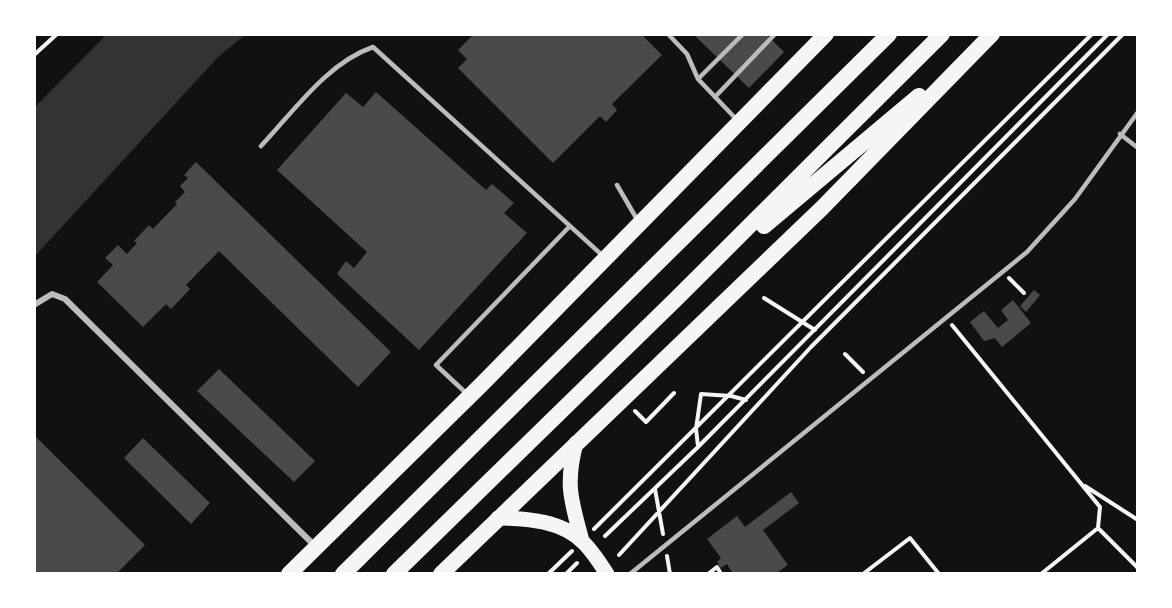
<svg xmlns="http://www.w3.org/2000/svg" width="1172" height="608" font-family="Lato,sans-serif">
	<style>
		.water { fill: #333 }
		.building { fill: #4a4a4a }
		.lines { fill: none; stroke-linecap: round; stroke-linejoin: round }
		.path { stroke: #f5f5f5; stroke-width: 4 }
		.service { stroke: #bcbcbc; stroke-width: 4.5 }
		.minor { stroke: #bcbcbc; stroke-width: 6 }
		.primary { stroke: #f5f5f5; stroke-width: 15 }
		.trunk { stroke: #f5f5f5; stroke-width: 16 }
	</style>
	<rect width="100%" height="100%" fill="#111"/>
	<path class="water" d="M 106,35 L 245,35 L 218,57 L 35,256 L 35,107 Z"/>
	<path class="building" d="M 474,34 L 641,34 L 662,55 L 612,104 L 617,110 L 606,122 L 600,116 L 553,163 L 458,68 L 467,59 L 458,50 Z
		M 693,34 L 766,34 L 784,52 L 749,88 Z
		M 376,92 L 486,190 L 492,184 L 514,203 L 504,213 L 527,233 L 419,350 L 337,274 L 346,261 L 354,268 L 367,252 L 277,170 L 346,93 L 363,107 Z
		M 196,162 L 391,352 L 358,387 L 219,251 L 186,285 L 190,289 L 171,309 L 166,304 L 143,327 L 97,282 L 113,265 L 105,258 L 118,245 L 127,254 L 137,243 L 134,241 L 149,225 L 153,229 L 177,204 L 175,202 L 185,192 L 180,186 L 188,178 L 184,175 Z
		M 1034,290 L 1040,295 L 1026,312 L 1020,306 Z
		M 1013,300 L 1031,323 L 1002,347 L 995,338 L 984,341 L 970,322 L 984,311 L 998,328 L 1008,320 L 1001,310 Z
		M 219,369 L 315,461 L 294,482 L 197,391 Z
		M 34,435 L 145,545 L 116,574 L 34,574 Z
		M 143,438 L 210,503 L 191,524 L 124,458 Z
		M 791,492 L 799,503 L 763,530 L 788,565 L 778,572 L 780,574 L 733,574 L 727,564 L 721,568 L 717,562 L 721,558 L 707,539 L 737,516 L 745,527 Z"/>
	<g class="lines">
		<path class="path" d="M 34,55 L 57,34
			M 1009,278 L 1024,293
			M 764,298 L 815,330
			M 952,325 L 1100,507 L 1098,528 L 1138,568
			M 845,354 L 863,372
			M 635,411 L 646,422 L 674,393
			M 698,446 L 696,429 L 701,394 L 731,396 L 746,400
			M 1085,486 L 1138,520
			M 655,489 L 663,534
			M 594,529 L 1092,34
			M 605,536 L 698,447 L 1108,34
			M 619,555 L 811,347 L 1123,34
			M 667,556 L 670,574
			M 548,574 L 572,551
			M 566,574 L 577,563
			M 708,574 L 717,567 L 721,574
			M 863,574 L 910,538 L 939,574
			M 1041,574 L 1098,528"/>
		<path class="service" d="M 668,34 L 687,54 L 698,79 L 738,121
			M 698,79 L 743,34
			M 715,97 L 775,34
			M 1120,134 L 1138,148
			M 261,146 C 294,111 327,63 373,47 L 603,256
			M 617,185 L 638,221
			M 466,393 L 436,365 L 570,226
			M 630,574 L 1027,252 L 1075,199 L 1138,112"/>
		<path class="minor" d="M 34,305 L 52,294 L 65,299 L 316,547"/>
		<path class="primary" d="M 576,443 C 565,484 571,500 582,541
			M 498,518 C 527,518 563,521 584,543 C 593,552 600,563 607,574"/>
		<path class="trunk" d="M 764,226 L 919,96
			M 289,574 L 483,383 L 826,34
			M 343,574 L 889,34
			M 394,574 L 676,299 L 942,34
			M 441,574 L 822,208 L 992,34"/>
	</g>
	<rect width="1172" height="608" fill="none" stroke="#ffffff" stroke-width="72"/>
</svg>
